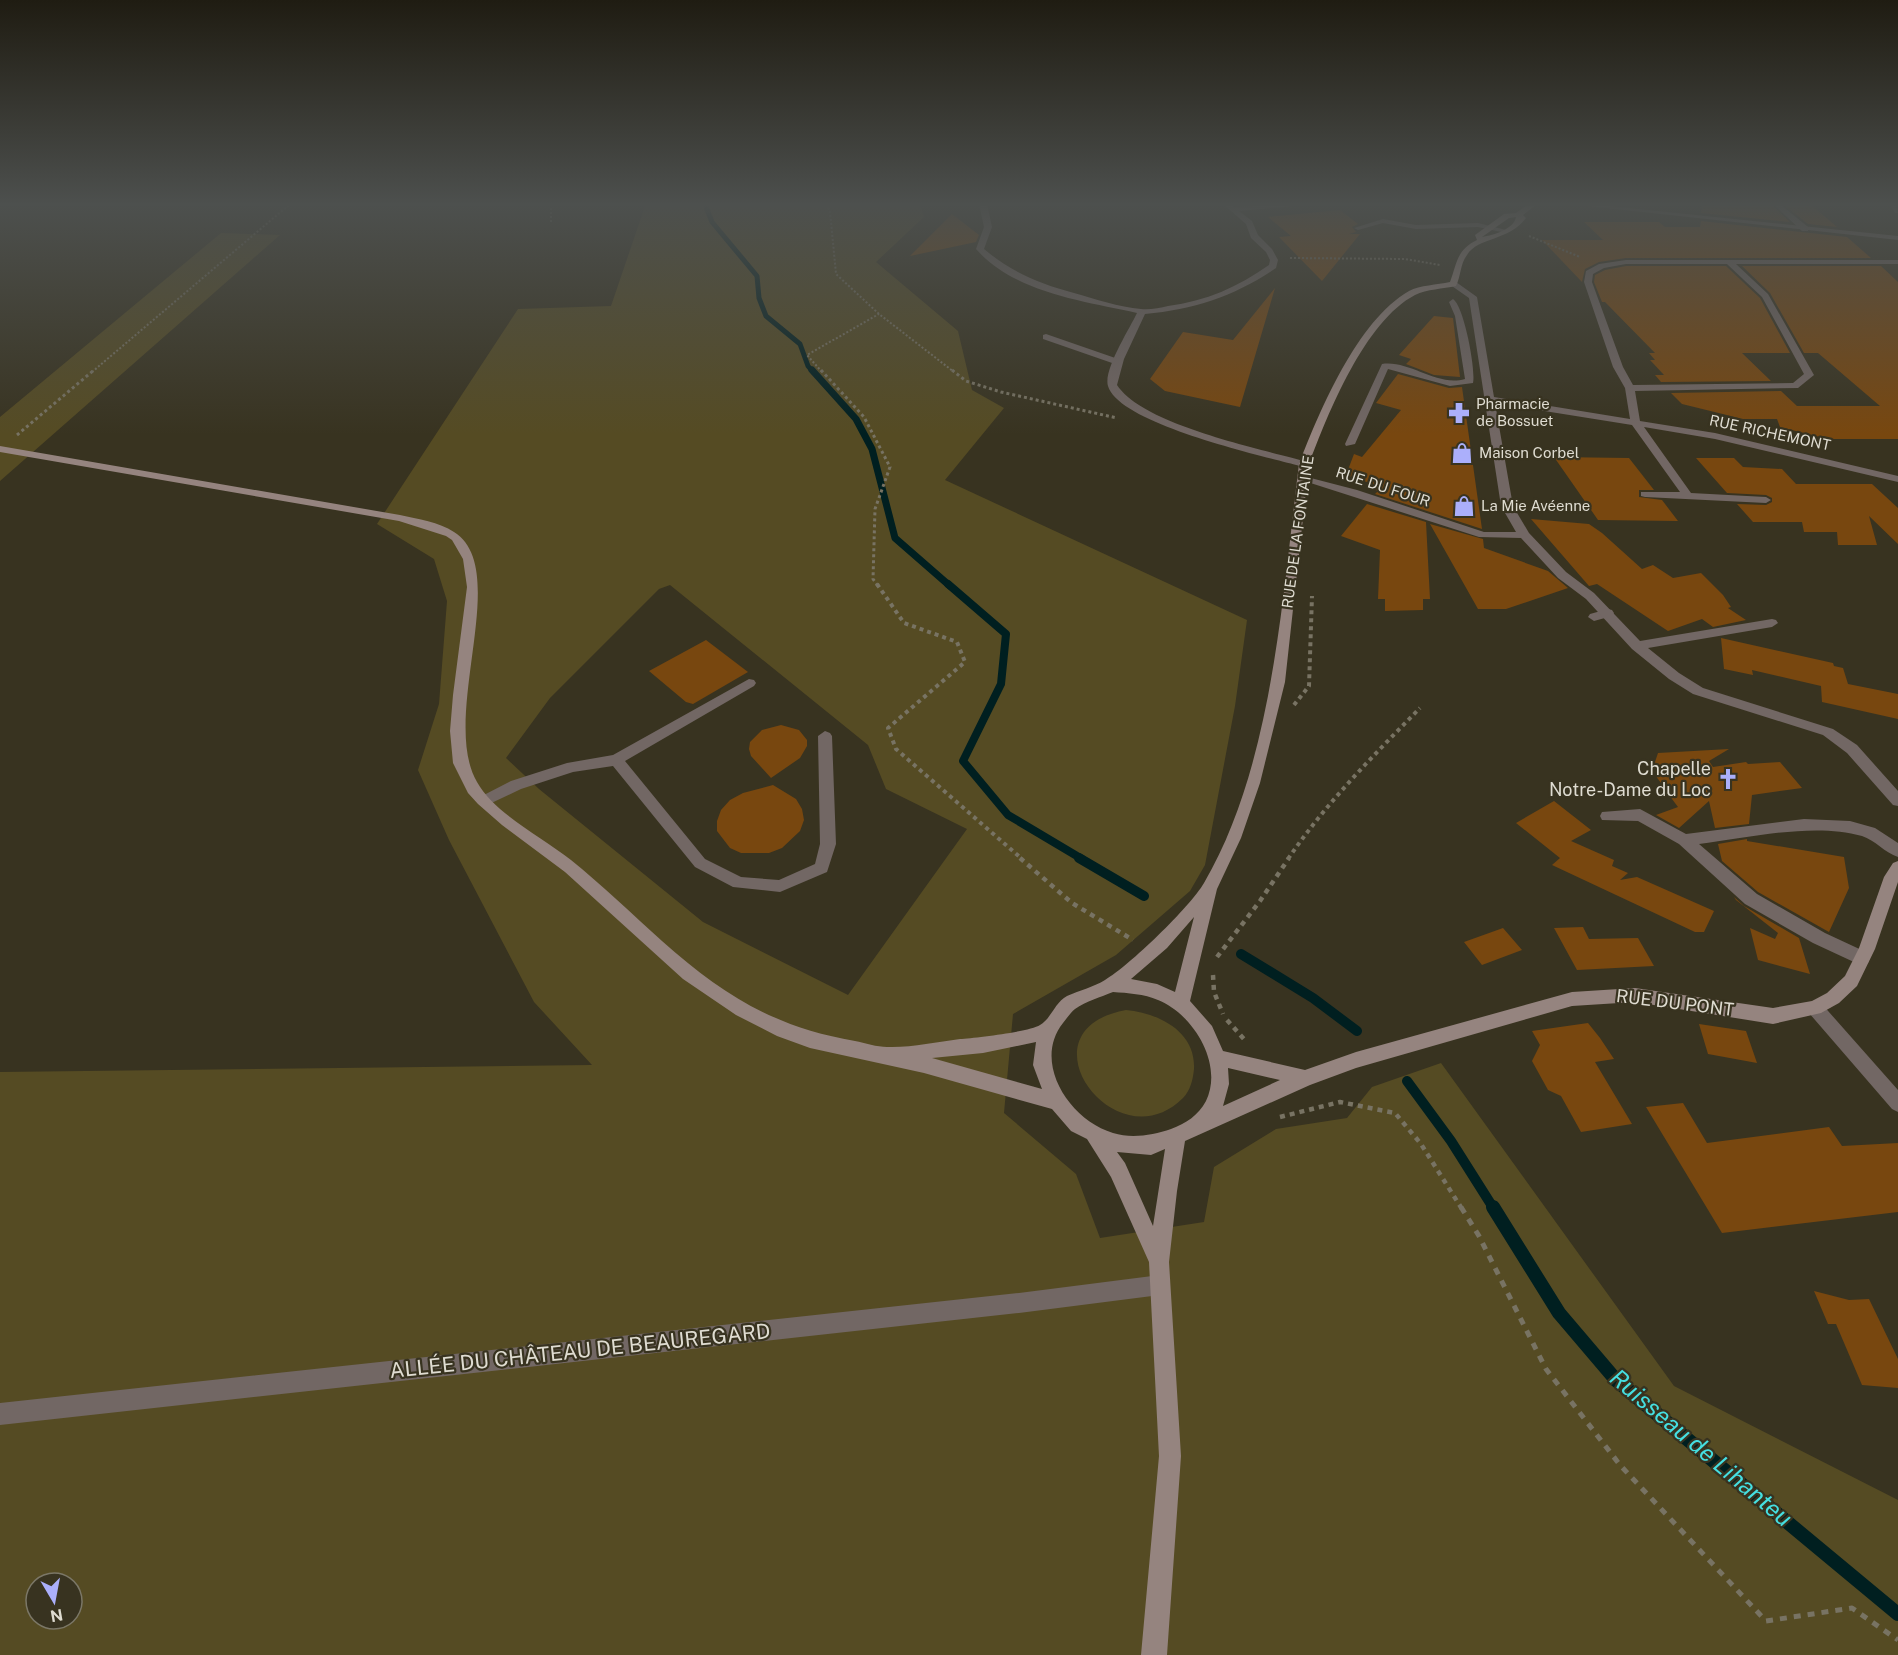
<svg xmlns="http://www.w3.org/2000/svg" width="1898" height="1655" font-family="'Public Sans',sans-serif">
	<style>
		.green { fill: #554b23; fill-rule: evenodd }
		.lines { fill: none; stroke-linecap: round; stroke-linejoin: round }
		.stream-far4 { stroke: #001f20; stroke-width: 5 }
		.stream-far3 { stroke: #001f20; stroke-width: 7 }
		.stream-far2 { stroke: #001f20; stroke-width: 8 }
		.stream-far1 { stroke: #001f20; stroke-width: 10 }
		.stream { stroke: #001f20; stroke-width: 14 }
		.building { fill: #78470f }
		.path-far4 { stroke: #787363; stroke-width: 2; stroke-dasharray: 2 2; stroke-linecap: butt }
		.path-far3 { stroke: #787363; stroke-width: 3; stroke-dasharray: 3 3; stroke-linecap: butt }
		.path-far2 { stroke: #787363; stroke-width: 4; stroke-dasharray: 4 4; stroke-linecap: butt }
		.path-far1 { stroke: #787363; stroke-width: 4.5; stroke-dasharray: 5 5; stroke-linecap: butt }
		.path { stroke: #787363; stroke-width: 5; stroke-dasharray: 7 7; stroke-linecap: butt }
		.service { fill: #726764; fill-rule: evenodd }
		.minor { fill: #726764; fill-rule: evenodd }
		.secondary { fill: #95847f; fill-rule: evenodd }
		.labels { text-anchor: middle; stroke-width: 4.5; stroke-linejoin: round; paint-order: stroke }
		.far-poi-label { font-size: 15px; fill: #dfdcd1; stroke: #383320; text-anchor: start }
		.far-street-label { font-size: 15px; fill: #dfdcd1; stroke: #383320 }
		.poi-label { font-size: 18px; fill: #dfdcd1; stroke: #383320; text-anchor: end }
		.street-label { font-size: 18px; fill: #dfdcd1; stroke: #383320 }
		.near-street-label { font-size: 21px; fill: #dfdcd1; stroke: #383320 }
		.near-water-label { font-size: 24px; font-style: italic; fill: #45dfe1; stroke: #383320 }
	</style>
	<rect width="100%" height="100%" fill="#383320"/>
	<path class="green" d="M 632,204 L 920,204 L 924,217 L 876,262 L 958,331 L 972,390 L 1004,408 L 945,480 L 1247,620 L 1235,706 L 1205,865 L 1190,891 L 1116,955 L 1013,1014 L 1004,1113 L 1076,1174 L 1100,1238 L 1204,1222 L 1214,1167 L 1276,1129 L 1347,1118 L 1372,1087 L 1441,1063 L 1674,1386 L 1898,1500 L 1898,1655 L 0,1655 L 0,1072 L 592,1065 L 534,1002 L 449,840 L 418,770 L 439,704 L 447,601 L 434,559 L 377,524 L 518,309 L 611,306 L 645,206 ZM 670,585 L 868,745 L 886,789 L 967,829 L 848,995 L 703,922 L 539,789 L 506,758 L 550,698 L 659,589 ZM 36,1583 L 72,1583 L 72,1619 L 36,1619 Z
		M 221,233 L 280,235 L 0,481 L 0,417 Z
		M 1126,1010 C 1158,1013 1196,1031 1194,1069 C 1193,1080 1190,1091 1183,1098 C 1116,1165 1016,1030 1126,1010 Z"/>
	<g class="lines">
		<path class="stream-far4" d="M 705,204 L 712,222 L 757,276 L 759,298 L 766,316 L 800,344 L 808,366 L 813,372"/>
		<path class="stream-far3" d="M 812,370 L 856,419 L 872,449 L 895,538 L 950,586"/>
		<path class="stream-far2" d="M 948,584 L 1006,634 L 1001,684 L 963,761 L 1008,815 L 1082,859"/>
		<path class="stream-far1" d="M 1079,858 L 1144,896
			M 1241,954 L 1313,998 L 1357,1031
			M 1407,1081 L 1451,1141 L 1494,1209"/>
		<path class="stream" d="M 1493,1207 L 1559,1313 L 1616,1380 L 1898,1614"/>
	</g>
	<path class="building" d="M 1702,204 L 1771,204 L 1790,222 L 1701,213 Z
		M 1783,204 L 1810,204 L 1837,227 L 1808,224 Z
		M 1340,210 L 1358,224 L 1352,227 L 1356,232 L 1349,234 L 1360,234 L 1322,281 L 1279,237 L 1291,236 L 1268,217 Z
		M 952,214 L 979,235 L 976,242 L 910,256 Z
		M 1701,221 L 1847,237 L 1871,258 L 1626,258 L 1599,262 L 1585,269 L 1582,282 L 1542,240 L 1603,240 L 1584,222 L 1659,222 L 1665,227 L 1700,227 Z
		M 1626,266 L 1726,266 L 1760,298 L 1790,353 L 1742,353 L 1771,381 L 1661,382 L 1655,375 L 1664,375 L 1650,360 L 1655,360 L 1649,353 L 1655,353 L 1605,302 L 1602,302 L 1594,282 L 1595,275 L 1605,270 Z
		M 1742,266 L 1881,266 L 1898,282 L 1898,439 L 1828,439 L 1780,427 L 1777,419 L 1743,419 L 1682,404 L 1671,393 L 1781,391 L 1797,406 L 1880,406 L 1818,353 L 1804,353 L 1770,293 Z
		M 1275,288 L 1240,407 L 1165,391 L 1150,379 L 1183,332 L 1233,340 Z
		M 1434,316 L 1453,318 L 1460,377 L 1434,375 L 1406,364 L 1411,359 L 1399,355 Z
		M 1398,374 L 1449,388 L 1462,387 L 1482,529 L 1375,494 L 1378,491 L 1373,489 L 1376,485 L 1346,475 L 1354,454 L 1362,457 L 1401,410 L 1376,403 Z
		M 1554,457 L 1629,458 L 1654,490 L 1639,490 L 1639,497 L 1662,500 L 1678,521 L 1598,520 Z
		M 1696,458 L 1734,458 L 1743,467 L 1782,469 L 1796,484 L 1872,484 L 1898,508 L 1898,544 L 1869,516 L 1877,545 L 1838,545 L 1837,532 L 1804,532 L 1802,522 L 1753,522 L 1737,504 L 1766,505 L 1772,502 L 1772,498 L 1766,495 L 1727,493 Z
		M 1367,504 L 1426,522 L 1430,599 L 1423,599 L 1423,610 L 1385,611 L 1385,599 L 1378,599 L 1380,550 L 1341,536 Z
		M 1531,519 L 1589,524 L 1602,533 L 1642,569 L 1653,565 L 1673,578 L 1701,573 L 1723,595 L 1731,607 L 1728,608 L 1746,620 L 1713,627 L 1702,619 L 1668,631 L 1597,584 L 1589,586 Z
		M 1430,524 L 1483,539 L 1484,548 L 1548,571 L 1568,588 L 1506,609 L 1478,609 Z
		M 1721,638 L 1833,663 L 1834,666 L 1843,668 L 1848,684 L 1898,694 L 1898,719 L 1822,702 L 1821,686 L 1752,670 L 1753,675 L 1724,669 Z
		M 706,640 L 748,672 L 693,704 L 686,702 L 649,671 Z
		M 781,725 L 799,730 L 807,740 L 807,746 L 800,758 L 771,778 L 751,756 L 749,749 L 750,742 L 762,730 Z
		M 1729,749 L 1709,761 L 1713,767 L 1746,762 L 1748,764 L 1780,762 L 1802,788 L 1752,795 L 1749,824 L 1715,828 L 1709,801 L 1679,828 L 1656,815 L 1678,807 L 1666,791 L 1670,783 L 1664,787 L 1652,771 L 1658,753 Z
		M 773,785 L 796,799 L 802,809 L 804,820 L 800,831 L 782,848 L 769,853 L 741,853 L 730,848 L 717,831 L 717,821 L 721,810 L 730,800 L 743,793 Z
		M 1554,801 L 1591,830 L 1571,841 L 1614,860 L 1612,866 L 1628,873 L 1620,880 L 1637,877 L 1714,911 L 1704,932 L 1695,932 L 1552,865 L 1560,858 L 1516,823 Z
		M 1747,839 L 1747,841 L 1844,857 L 1849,888 L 1829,932 L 1758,892 L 1722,861 L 1718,844 Z
		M 1734,897 L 1744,906 L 1799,938 L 1810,974 L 1758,960 L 1750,928 L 1775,939 L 1778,933 L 1736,900 Z
		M 1583,927 L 1589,939 L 1638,938 L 1654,966 L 1577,970 L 1554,928 Z
		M 1503,928 L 1522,950 L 1482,965 L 1464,942 Z
		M 1588,1023 L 1600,1038 L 1614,1059 L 1595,1062 L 1632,1124 L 1581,1132 L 1561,1096 L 1548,1090 L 1532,1061 L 1540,1045 L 1532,1031 Z
		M 1699,1024 L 1746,1031 L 1757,1063 L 1708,1054 Z
		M 1683,1103 L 1707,1143 L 1829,1127 L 1842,1146 L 1898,1143 L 1898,1212 L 1722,1233 L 1646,1107 Z
		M 1814,1291 L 1849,1300 L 1869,1299 L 1898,1359 L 1898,1388 L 1862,1385 L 1836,1324 L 1828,1324 Z"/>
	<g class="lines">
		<path class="path-far4" d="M 551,204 L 551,224
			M 826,204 L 830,211 L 836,274 L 879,314 L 954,372
			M 957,204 L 968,204
			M 1529,236 L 1580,257
			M 1290,258 L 1405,259 L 1440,265
			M 92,372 L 290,204
			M 822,372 L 807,355 L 879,314"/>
		<path class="path-far3" d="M 821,370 L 864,417 L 890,467 L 875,509 L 873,579 L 878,586
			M 952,370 L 966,381 L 1001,392 L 1117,418
			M 17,435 L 94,370"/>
		<path class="path-far2" d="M 877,584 L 904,623 L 957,642 L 965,662 L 888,728 L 896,749 L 1022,859
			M 1294,705 L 1309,686 L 1312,596
			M 1288,859 C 1326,803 1373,756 1420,708"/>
		<path class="path-far1" d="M 1020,858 L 1072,903 L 1133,940
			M 1217,957 L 1260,901 L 1289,858
			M 1213,975 L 1214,992 L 1223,1014
			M 1227,1020 L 1244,1039
			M 1280,1117 L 1340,1102 L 1395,1113 L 1421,1144 L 1462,1209"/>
		<path class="path" d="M 1461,1207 L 1479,1236 L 1546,1369 L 1620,1465 L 1766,1621 L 1852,1608 L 1898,1640"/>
		<path class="service" d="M 1773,204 L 1780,204 L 1808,227 L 1808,231 L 1802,231 Z
			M 1453,299 C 1464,306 1476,370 1473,383 L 1450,386 L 1388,369 L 1355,444 L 1346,446 L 1345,444 L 1382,364 C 1410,360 1436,387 1465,379 L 1455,316 L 1449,302 Z
			M 1046,334 L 1121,360 L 1123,362 L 1115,364 L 1043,339 L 1043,335 Z
			M 1608,609 L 1612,610 L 1614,613 L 1612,616 L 1594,621 L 1588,617 L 1590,614 Z
			M 749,679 L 754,680 L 756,683 L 754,686 L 625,761 L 705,859 L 741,877 L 779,880 L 815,864 L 820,844 L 818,736 L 825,731 L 830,733 L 832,736 L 836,844 L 827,872 L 780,892 L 733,887 L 695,867 L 613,766 L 573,772 L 521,789 L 485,806 L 480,805 L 478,801 L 480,797 L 511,781 L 567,763 L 613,755 Z
			M 1640,809 L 1686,834 L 1804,819 L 1850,821 L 1875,828 L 1898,843 L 1898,857 C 1885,853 1875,840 1862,836 C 1813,822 1748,838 1699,844 L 1757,894 L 1825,933 L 1868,953 L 1870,958 L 1868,963 L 1862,965 L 1856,963 L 1813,943 L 1745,904 L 1679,844 L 1638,821 L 1602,820 L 1600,816 L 1602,812 Z"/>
		<path class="minor" d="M 979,204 L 987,204 L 992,227 L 984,249 C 1011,272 1040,284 1074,293 C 1095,299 1119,307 1141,309 C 1149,310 1160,308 1168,306 C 1206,301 1238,287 1269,265 L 1270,260 L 1266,252 L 1251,238 L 1246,224 L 1223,204 L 1230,204 L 1234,207 L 1296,204 L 1293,206 L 1239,211 L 1252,221 L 1258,235 L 1272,249 L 1278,260 L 1276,268 C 1235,296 1195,309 1145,314 L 1124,359 L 1117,385 C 1143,425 1261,449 1308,462 L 1308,466 L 1300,466 C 1263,456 1119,424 1108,386 C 1103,370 1130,328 1137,313 C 1083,301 1015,293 976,249 L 984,227 Z
			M 1569,204 L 1590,204 L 1898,236 L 1898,240 Z
			M 1890,204 L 1896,204 L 1898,213 L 1895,213 Z
			M 1383,219 L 1416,225 L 1478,223 L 1510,231 L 1506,233 L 1478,227 L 1416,229 L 1383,223 L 1358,230 L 1354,228 Z
			M 1626,260 L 1898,260 L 1898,264 L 1736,264 L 1768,294 L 1814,375 L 1798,388 L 1635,391 L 1640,421 L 1715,433 L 1898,476 L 1898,482 L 1715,439 L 1644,427 L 1691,493 L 1766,497 L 1771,500 L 1766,503 L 1645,497 L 1641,496 L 1641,492 L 1680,492 L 1632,425 L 1495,403 L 1513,506 L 1529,533 L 1566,572 L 1594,593 L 1640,641 L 1772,619 L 1776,620 L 1778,623 L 1772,627 L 1648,648 L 1679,673 L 1703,688 L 1833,729 L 1857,745 L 1898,791 L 1898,806 L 1893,805 L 1847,753 L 1823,735 L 1693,694 L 1669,679 L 1632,649 L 1586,599 L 1558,578 L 1521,538 L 1479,537 L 1298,479 L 1303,476 L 1357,490 L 1484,532 L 1516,532 L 1501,506 L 1469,298 L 1449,284 L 1456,282 L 1477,297 L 1494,397 L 1630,419 L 1625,388 L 1613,367 L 1584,282 L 1586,271 L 1599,264 ZM 1626,264 L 1727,264 L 1762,297 L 1804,374 L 1793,383 L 1633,385 L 1623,367 L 1592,282 L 1593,274 L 1604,268 Z
			M 1815,1000 L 1821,1003 L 1898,1090 L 1898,1112 L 1892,1109 L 1809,1013 L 1806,1008 L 1809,1003 Z
			M 1160,1275 L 1167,1278 L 1170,1285 L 1167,1292 L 1160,1295 L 1019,1313 L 0,1425 L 0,1403 L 1019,1293 Z"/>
		<path class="secondary" d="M 1529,204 L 1537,204 L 1523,215 L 1526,218 C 1509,241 1478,237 1467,255 C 1460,264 1461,276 1456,286 C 1443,289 1427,289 1415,295 C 1365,321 1328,413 1309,464 L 1285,682 L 1260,783 L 1241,838 L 1217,889 L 1190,1001 L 1212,1026 L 1223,1051 L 1305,1070 L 1356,1052 L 1572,992 L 1635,988 L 1773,1008 L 1812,1001 L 1827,993 L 1845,976 L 1859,948 L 1884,877 L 1893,863 L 1898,861 L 1898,882 L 1875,949 L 1857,986 L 1839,1003 L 1821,1013 L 1773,1024 L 1635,1002 L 1572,1006 L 1356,1068 L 1310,1085 L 1185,1141 L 1177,1191 L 1169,1262 L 1181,1456 L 1167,1655 L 1141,1655 L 1159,1456 L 1149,1262 L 1111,1177 L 1087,1139 L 1071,1131 L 1052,1109 L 924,1073 L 810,1048 L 777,1036 L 736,1015 L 683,979 L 565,872 L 502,825 L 478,804 L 468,793 L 453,763 L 450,731 L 453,695 L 467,587 L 463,559 L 452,540 L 446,536 L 399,521 L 0,452 L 0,446 L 400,515 C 418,519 439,522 454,532 C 513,569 439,717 477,782 C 495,814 542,837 571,860 C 602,885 632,914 662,941 C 723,995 774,1027 855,1041 C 865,1043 877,1047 887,1047 C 910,1048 936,1042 960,1039 C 975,1038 1029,1032 1040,1025 C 1051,1019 1055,1002 1067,996 C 1080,990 1094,987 1105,980 C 1129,966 1190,907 1204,883 C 1273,765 1282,598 1299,464 C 1320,410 1357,321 1409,291 C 1420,285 1437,285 1450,282 C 1457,264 1456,250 1477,240 L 1475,235 L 1504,214 L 1516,213 ZM 1516,217 C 1514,229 1494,235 1482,237 L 1509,218 ZM 1194,917 L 1175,992 L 1157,984 L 1131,979 L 1167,948 ZM 1113,992 C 1128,993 1144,994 1158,1000 C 1193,1014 1224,1064 1206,1101 C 1198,1116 1186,1123 1171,1129 C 1153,1135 1132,1139 1113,1133 C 1069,1120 1032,1062 1063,1023 C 1067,1018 1071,1012 1075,1009 C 1086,1001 1101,997 1113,992 ZM 1036,1042 L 1033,1065 L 1042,1089 L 932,1058 L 983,1053 ZM 1228,1068 L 1280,1080 L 1223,1106 L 1229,1084 ZM 1165,1149 L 1153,1226 L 1125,1163 L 1117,1152 L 1151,1155 Z"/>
	</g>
	<linearGradient id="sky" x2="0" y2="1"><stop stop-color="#1f1c12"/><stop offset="0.47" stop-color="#4d504e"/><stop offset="1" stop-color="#4d504e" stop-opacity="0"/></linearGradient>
	<rect width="1898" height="435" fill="url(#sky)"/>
	<defs>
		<symbol id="pharmacy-bare" viewBox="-9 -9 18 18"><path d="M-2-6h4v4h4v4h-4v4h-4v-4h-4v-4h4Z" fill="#abaffb" stroke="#383320" stroke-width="2.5" paint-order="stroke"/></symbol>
		<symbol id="shop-bare" viewBox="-9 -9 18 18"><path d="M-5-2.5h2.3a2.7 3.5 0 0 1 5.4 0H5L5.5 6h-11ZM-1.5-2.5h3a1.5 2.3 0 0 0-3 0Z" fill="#abaffb" stroke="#383320" stroke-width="2.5" paint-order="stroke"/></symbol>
		<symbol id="church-bare" viewBox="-9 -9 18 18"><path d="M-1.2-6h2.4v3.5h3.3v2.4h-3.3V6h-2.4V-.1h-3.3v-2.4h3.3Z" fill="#abaffb" stroke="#383320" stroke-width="2.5" paint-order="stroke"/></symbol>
	</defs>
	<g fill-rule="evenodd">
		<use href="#pharmacy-bare" x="1444" y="398" width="30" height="30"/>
		<use href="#shop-bare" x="1447" y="438" width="30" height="30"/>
		<use href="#shop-bare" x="1449" y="491" width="30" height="30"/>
		<use href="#church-bare" x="1713" y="764" width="30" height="30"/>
	</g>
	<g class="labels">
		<g class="far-poi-label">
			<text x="1476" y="409">Pharmacie<tspan x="1476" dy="17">de Bossuet</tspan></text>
			<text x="1479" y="458">Maison Corbel</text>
			<text x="1481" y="511">La Mie Avéenne</text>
		</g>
		<g class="far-street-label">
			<text transform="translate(1770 433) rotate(12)" y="5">RUE RICHEMONT</text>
			<text transform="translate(1383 487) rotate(18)" y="5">RUE DU FOUR</text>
			<text transform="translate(1298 532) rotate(-82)" y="5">RUE DE LA FONTAINE</text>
		</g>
		<g class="poi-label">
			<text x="1711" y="775">Chapelle<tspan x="1711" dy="21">Notre-Dame du Loc</tspan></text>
		</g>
		<g class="street-label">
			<text transform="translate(1675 1003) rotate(7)" y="6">RUE DU PONT</text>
		</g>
		<g class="near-street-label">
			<text transform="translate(580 1351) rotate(-6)" y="7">ALLÉE DU CHÂTEAU DE BEAUREGARD</text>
		</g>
		<g class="near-water-label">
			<text transform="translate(1701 1448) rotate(40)" y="8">Ruisseau de Lihanteu</text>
		</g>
	</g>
	<g transform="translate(54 1601) rotate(170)"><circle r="28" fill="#383320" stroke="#7b7767" stroke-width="1.5"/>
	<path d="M0-4.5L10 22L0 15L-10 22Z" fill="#abaffb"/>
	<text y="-9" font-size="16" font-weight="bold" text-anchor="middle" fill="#dfdcd1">N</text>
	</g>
</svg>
